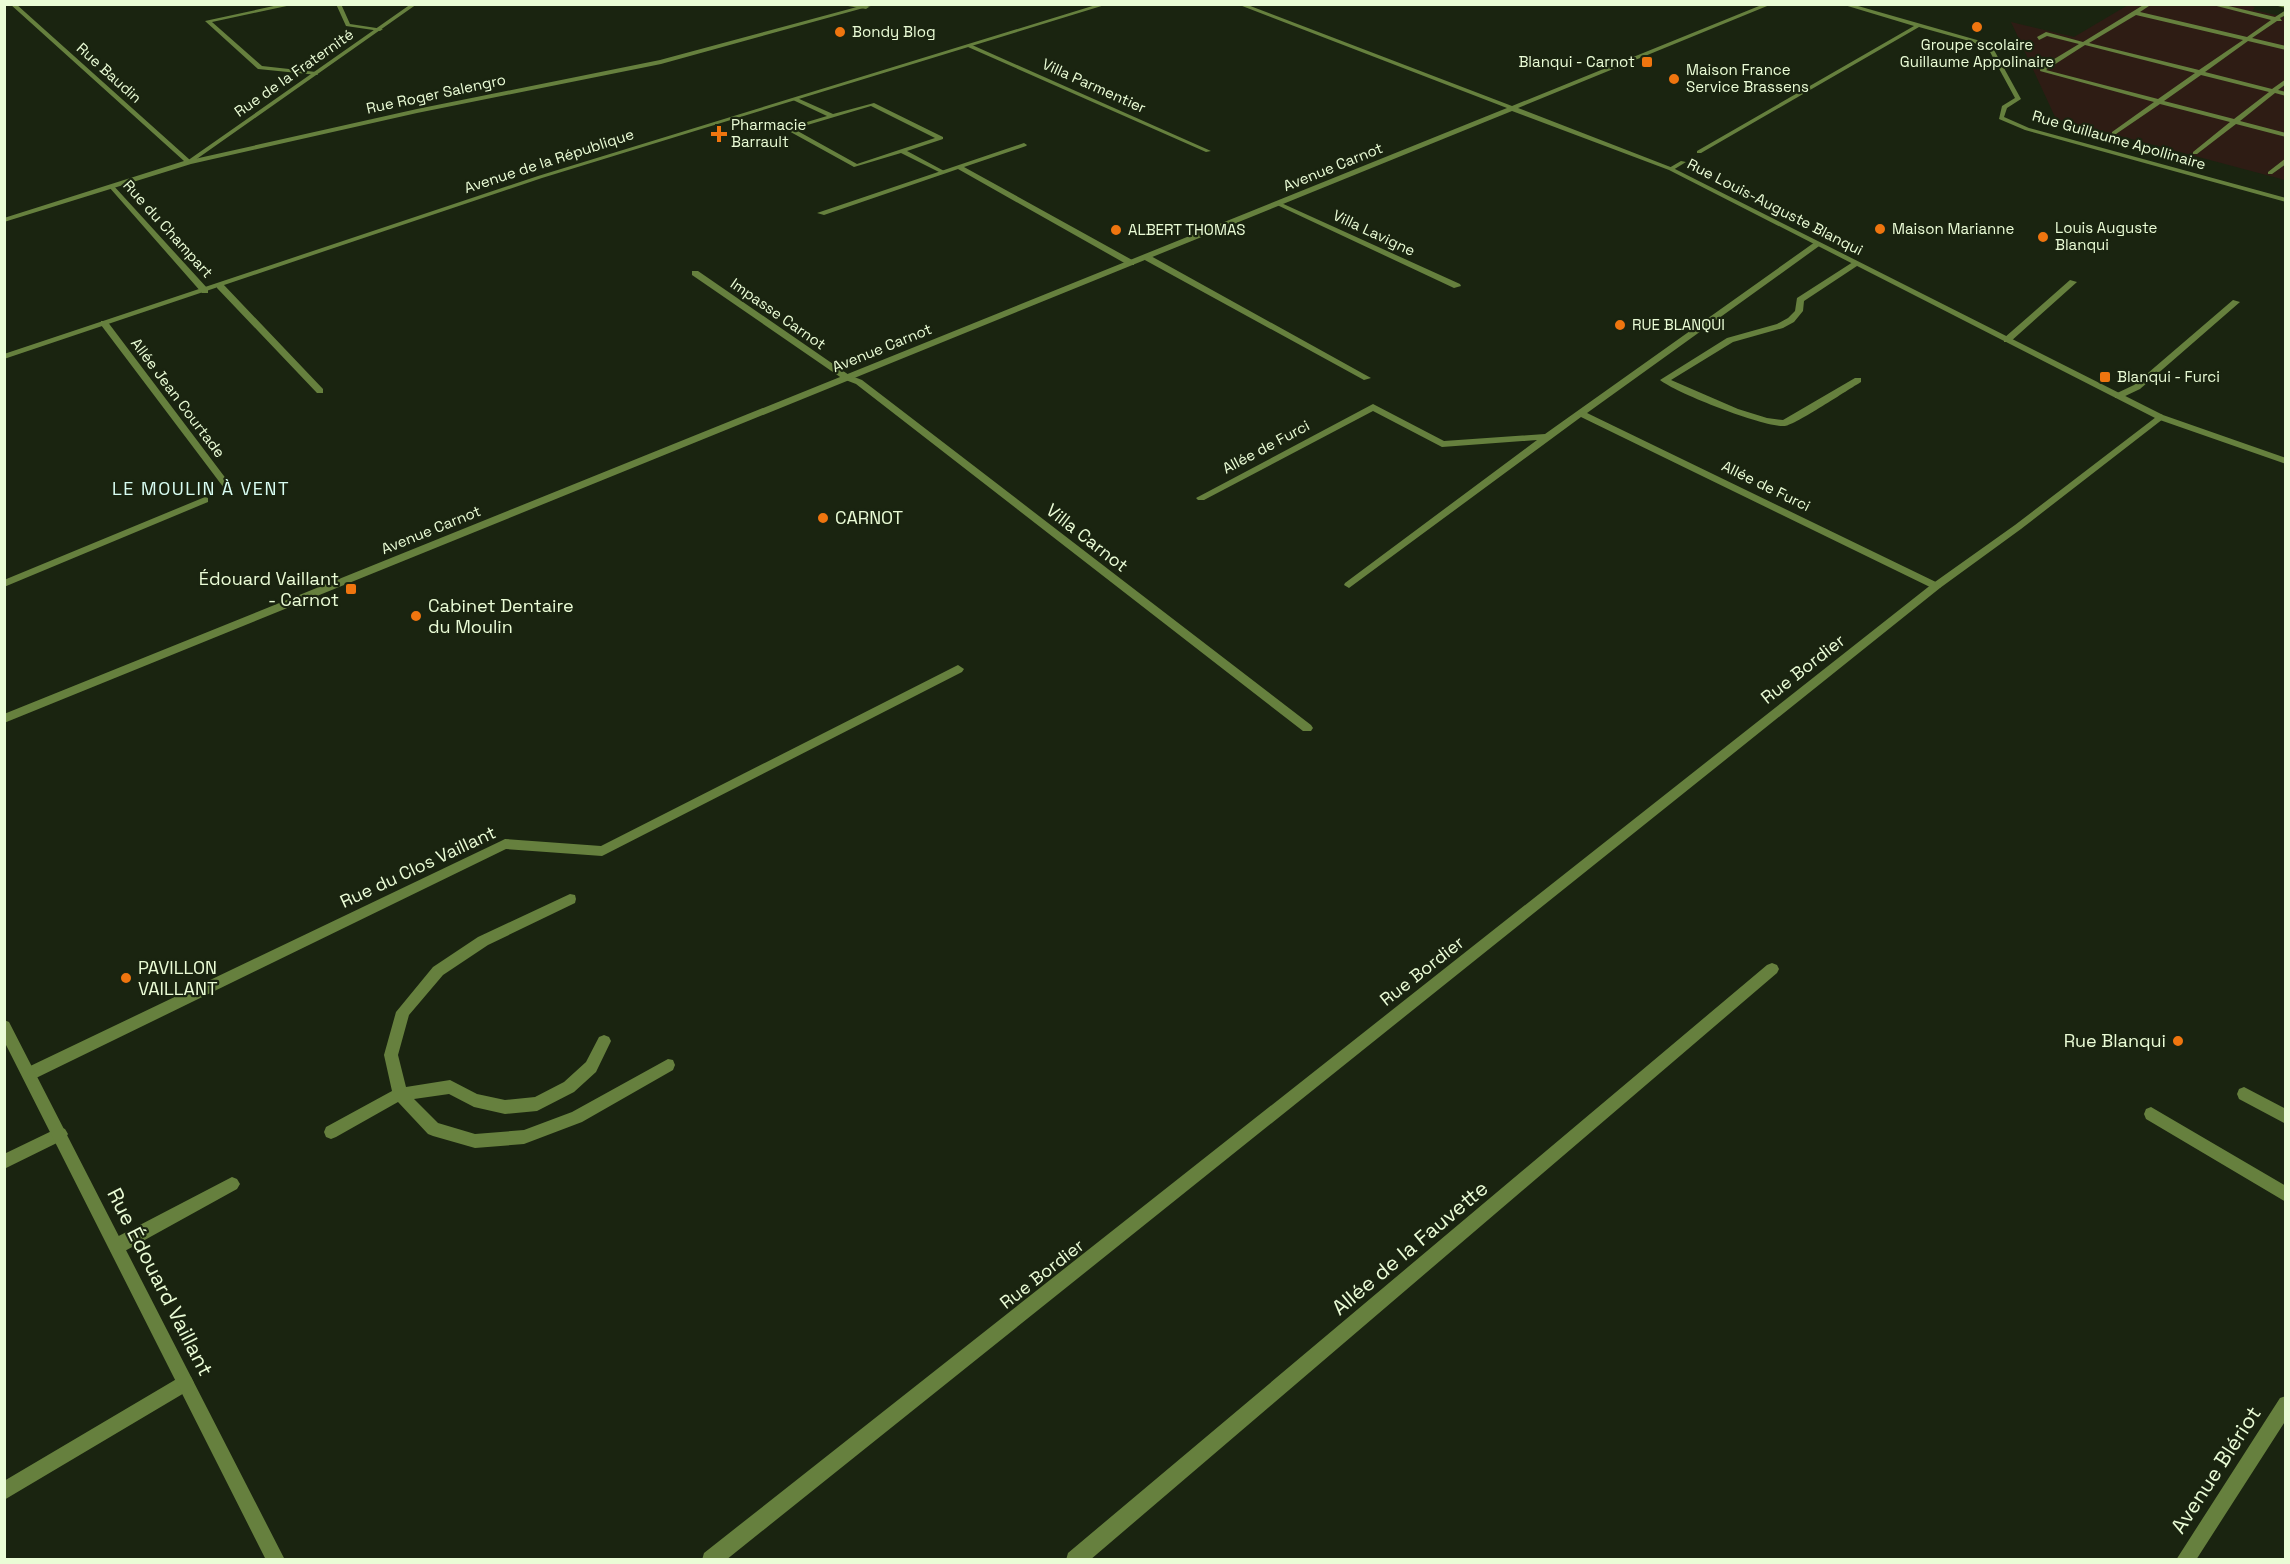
<svg xmlns="http://www.w3.org/2000/svg" width="2290" height="1564" font-family="'Space Grotesk',sans-serif">
	<style>
		.green { fill: #2e1c14 }
		.lines { fill: none; stroke-linecap: round; stroke-linejoin: round }
		.service { fill: #66803e; fill-rule: evenodd }
		.minor { fill: #66803e; fill-rule: evenodd }
		.tertiary { fill: #66803e; fill-rule: evenodd }
		.poi-dot { fill: #ef750f; stroke: #1a2410; stroke-width: 2 }
		.labels { text-anchor: middle; stroke-width: 4.5; stroke-linejoin: round; paint-order: stroke }
		.far-poi-label { font-size: 15px; fill: #eafcd6; stroke: #1a2410; text-anchor: start }
		.far-street-label { font-size: 15px; fill: #eafcd6; stroke: #1a2410 }
		.far-quarter-label { font-size: 18px; letter-spacing: 1.5px; fill: #d8fdf2; stroke: #1a2410 }
		.poi-label { font-size: 18px; fill: #eafcd6; stroke: #1a2410; text-anchor: start }
		.street-label { font-size: 18px; fill: #eafcd6; stroke: #1a2410 }
		.near-street-label { font-size: 21px; fill: #eafcd6; stroke: #1a2410 }
	</style>
	<rect width="100%" height="100%" fill="#1a2410"/>
	<path class="green" d="M 2128,5 L 2248,5 L 2255,7 L 2253,10 L 2285,17 L 2285,180 L 2056,119 L 2011,22 L 2074,37 Z"/>
	<g class="lines">
		<path class="service" d="M 283,4 L 296,4 L 212,22 L 262,66 L 316,72 L 318,75 L 258,69 L 205,21 Z
			M 336,4 L 341,4 L 350,24 L 383,29 L 380,31 L 346,26 Z
			M 1841,4 L 1851,4 L 1977,40 L 1994,50 L 2021,99 L 2007,108 L 2004,117 L 2029,128 L 2286,198 L 2286,202 L 2025,130 L 1999,119 L 2002,106 L 2015,98 L 1990,52 L 1973,42 L 1919,27 L 1701,153 L 1697,153 L 1697,151 L 1914,26 Z
			M 2145,4 L 2152,4 L 2140,12 L 2247,37 L 2271,20 L 2209,4 L 2220,4 L 2275,17 L 2286,10 L 2286,15 L 2280,18 L 2282,21 L 2277,21 L 2252,38 L 2286,46 L 2286,50 L 2248,41 L 2205,72 L 2272,89 L 2286,79 L 2286,84 L 2278,90 L 2286,92 L 2286,96 L 2275,93 L 2240,121 L 2286,133 L 2286,137 L 2236,124 L 2197,154 L 2193,154 L 2193,152 L 2230,122 L 2160,104 L 2116,134 L 2112,134 L 2112,132 L 2154,102 L 2040,71 L 2041,67 L 2079,44 L 2047,36 L 2039,40 L 2037,37 L 2046,32 L 2083,42 ZM 2136,15 L 2243,40 L 2199,70 L 2089,43 ZM 2085,45 L 2195,73 L 2158,99 L 2046,70 ZM 2201,75 L 2269,92 L 2234,119 L 2164,101 Z
			M 1024,143 L 1027,145 L 1026,146 L 964,167 L 1134,261 L 1134,265 L 1128,265 L 958,169 L 824,215 L 817,213 Z
			M 2286,158 L 2286,164 L 2272,174 L 2268,174 L 2268,172 Z
			M 1681,161 L 1686,162 L 1673,170 L 1669,170 L 1669,168 Z
			M 1815,242 L 1822,244 L 1587,413 L 1940,584 L 1941,586 L 1940,588 L 1932,588 L 1581,417 L 1349,588 L 1344,585 L 1345,583 L 1537,440 L 1442,447 L 1373,411 L 1204,500 L 1198,500 L 1196,498 L 1373,404 L 1444,441 L 1545,434 Z
			M 1143,255 L 1149,255 L 1371,378 L 1364,380 L 1143,259 Z
			M 1853,262 L 1860,264 L 1804,301 L 1803,311 L 1794,322 L 1783,328 L 1733,342 L 1671,380 L 1738,409 L 1767,418 L 1783,420 L 1855,378 L 1861,378 L 1861,382 C 1849,389 1795,425 1785,426 C 1765,428 1676,393 1660,380 L 1727,338 L 1777,324 L 1788,318 L 1795,311 L 1797,298 Z
			M 2070,280 L 2077,282 L 2010,342 L 2004,342 L 2004,338 Z
			M 2233,300 L 2240,302 L 2140,389 L 2121,398 L 2115,398 L 2115,394 L 2134,385 Z
			M 101,321 L 107,321 L 233,488 L 233,492 L 227,492 L 101,325 Z
			M 205,497 L 208,498 L 208,502 L 4,587 L 4,580 Z
			M 958,665 L 964,669 L 962,672 L 606,854 L 602,856 L 506,849 L 34,1079 L 29,1081 L 24,1079 L 22,1074 L 24,1069 L 501,841 L 505,839 L 601,846 Z
			M 570,894 L 575,895 L 576,899 L 575,903 L 488,945 L 443,975 L 409,1015 L 398,1055 L 406,1087 L 450,1080 L 477,1094 L 505,1100 L 535,1097 L 564,1082 L 586,1062 L 599,1037 L 604,1035 L 609,1037 L 611,1041 L 596,1072 L 574,1092 L 537,1111 L 505,1114 L 474,1107 L 449,1094 L 414,1099 L 438,1123 L 475,1134 L 524,1130 L 572,1112 L 668,1059 L 673,1060 L 675,1065 L 673,1070 L 582,1122 L 524,1144 L 475,1148 L 433,1136 L 428,1134 L 398,1102 L 336,1137 L 331,1139 L 326,1137 L 324,1132 L 326,1127 L 392,1091 L 384,1055 L 396,1012 L 433,967 L 478,937 Z
			M 1772,963 L 1777,965 L 1779,969 L 1777,973 L 1090,1560 L 1066,1560 L 1068,1553 L 1767,965 Z
			M 2244,1087 L 2286,1109 L 2286,1124 L 2239,1099 L 2237,1094 L 2239,1089 Z
			M 232,1177 L 237,1179 L 240,1184 L 237,1189 L 123,1252 L 117,1254 L 111,1252 L 109,1246 L 111,1240 Z
			M 185,1374 L 191,1377 L 194,1383 L 191,1389 L 4,1500 L 4,1481 Z"/>
		<path class="minor" d="M 411,4 L 417,4 L 191,163 L 187,163 L 187,161 Z
			M 836,4 L 858,4 L 869,7 L 866,9 Z
			M 968,45 L 972,45 L 1211,151 L 1206,152 L 968,47 Z
			M 793,98 L 797,98 L 833,114 L 874,103 L 943,137 L 943,139 L 907,151 L 946,172 L 941,173 L 901,153 L 854,167 L 787,130 L 787,128 L 827,116 L 793,100 ZM 871,106 L 935,138 L 857,164 L 794,129 Z
			M 109,185 L 113,185 L 208,289 L 208,293 L 202,293 L 109,187 Z
			M 1279,202 L 1460,284 L 1461,286 L 1454,288 L 1277,205 L 1275,204 Z
			M 692,271 L 698,271 L 849,375 L 862,380 L 1311,725 L 1313,728 L 1311,731 L 1303,731 L 856,384 L 843,379 L 692,275 Z
			M 217,284 L 223,284 L 323,389 L 323,393 L 317,393 L 217,288 Z
			M 2160,414 L 2163,415 L 2163,419 L 2021,529 L 1940,588 L 726,1560 L 702,1560 L 704,1553 L 1932,584 L 2015,525 Z
			M 2151,1107 L 2286,1186 L 2286,1202 L 2146,1119 L 2144,1114 L 2146,1109 Z
			M 60,1127 L 65,1129 L 68,1134 L 65,1139 L 4,1169 L 4,1154 Z
			M 2286,1396 L 2286,1420 L 2196,1560 L 2176,1560 L 2280,1398 Z"/>
		<path class="tertiary" d="M 10,4 L 16,4 L 190,160 L 417,109 L 660,60 L 868,4 L 878,4 L 661,64 L 417,113 L 191,164 L 4,222 L 4,218 L 184,161 Z
			M 1099,4 L 1108,4 L 542,178 L 4,359 L 4,354 L 538,176 Z
			M 1237,4 L 1245,4 L 1512,106 L 1764,4 L 1772,4 L 1518,108 L 1673,168 L 2163,415 L 2286,458 L 2286,464 L 2157,419 L 1669,170 L 1512,111 L 4,723 L 4,714 L 1507,108 Z
			M 2274,4 L 2286,4 L 2286,8 L 2274,5 Z
			M 4,1020 L 9,1022 L 285,1560 L 266,1560 L 4,1041 Z"/>
	</g>
	<g class="poi-dot">
		<circle cx="1977" cy="27" r="6"/>
		<circle cx="840" cy="32" r="6"/>
		<rect x="1641" y="56" width="12" height="12" rx="3"/>
		<circle cx="1674" cy="79" r="6"/>
		<path d="M716 125h6v6h6v6h-6v6h-6v-6h-6v-6h6z"/>
		<circle cx="1880" cy="229" r="6"/>
		<circle cx="1116" cy="230" r="6"/>
		<circle cx="2043" cy="237" r="6"/>
		<circle cx="1620" cy="325" r="6"/>
		<rect x="2099" y="371" width="12" height="12" rx="3"/>
		<circle cx="823" cy="518" r="6"/>
		<rect x="345" y="583" width="12" height="12" rx="3"/>
		<circle cx="416" cy="616" r="6"/>
		<circle cx="126" cy="978" r="6"/>
		<circle cx="2178" cy="1041" r="6"/>
	</g>
	<g class="labels">
		<g class="far-poi-label">
			<text x="852" y="37">Bondy Blog</text>
			<text x="1977" y="50" text-anchor="middle">Groupe scolaire<tspan x="1977" dy="17">Guillaume Appolinaire</tspan></text>
			<text x="1635" y="67" text-anchor="end">Blanqui - Carnot</text>
			<text x="1686" y="75">Maison France<tspan x="1686" dy="17">Service Brassens</tspan></text>
			<text x="731" y="130">Pharmacie<tspan x="731" dy="17">Barrault</tspan></text>
			<text x="2055" y="233">Louis Auguste<tspan x="2055" dy="17">Blanqui</tspan></text>
			<text x="1892" y="234">Maison Marianne</text>
			<text x="1128" y="235">ALBERT THOMAS</text>
			<text x="1632" y="330">RUE BLANQUI</text>
			<text x="2117" y="382">Blanqui - Furci</text>
		</g>
		<g class="far-street-label">
			<text transform="translate(109 73) rotate(42)" y="5">Rue Baudin</text>
			<text transform="translate(294 73) rotate(-35)" y="5">Rue de la Fraternité</text>
			<text transform="translate(1094 86) rotate(24)" y="5">Villa Parmentier</text>
			<text transform="translate(436 94) rotate(-12)" y="5">Rue Roger Salengro</text>
			<text transform="translate(2119 140) rotate(16)" y="5">Rue Guillaume Apollinaire</text>
			<text transform="translate(549 161) rotate(-18)" y="5">Avenue de la République</text>
			<text transform="translate(1333 167) rotate(-22)" y="5">Avenue Carnot</text>
			<text transform="translate(1775 207) rotate(27)" y="5">Rue Louis-Auguste Blanqui</text>
			<text transform="translate(168 229) rotate(48)" y="5">Rue du Champart</text>
			<text transform="translate(1374 233) rotate(25)" y="5">Villa Lavigne</text>
			<text transform="translate(778 314) rotate(35)" y="5">Impasse Carnot</text>
			<text transform="translate(882 348) rotate(-22)" y="5">Avenue Carnot</text>
			<text transform="translate(178 398) rotate(53)" y="5">Allée Jean Courtade</text>
			<text transform="translate(1266 447) rotate(-28)" y="5">Allée de Furci</text>
			<text transform="translate(1766 486) rotate(26)" y="5">Allée de Furci</text>
			<text transform="translate(431 530) rotate(-22)" y="5">Avenue Carnot</text>
		</g>
		<g class="far-quarter-label">
			<text x="201" y="495">LE MOULIN À VENT</text>
		</g>
		<g class="poi-label">
			<text x="835" y="524">CARNOT</text>
			<text x="339" y="585" text-anchor="end">Édouard Vaillant<tspan x="339" dy="21">- Carnot</tspan></text>
			<text x="428" y="612">Cabinet Dentaire<tspan x="428" dy="21">du Moulin</tspan></text>
			<text x="138" y="974">PAVILLON<tspan x="138" dy="21">VAILLANT</tspan></text>
			<text x="2166" y="1047" text-anchor="end">Rue Blanqui</text>
		</g>
		<g class="street-label">
			<text transform="translate(1087 538) rotate(38)" y="6">Villa Carnot</text>
			<text transform="translate(1803 669) rotate(-38)" y="6">Rue Bordier</text>
			<text transform="translate(418 867) rotate(-25)" y="6">Rue du Clos Vaillant</text>
			<text transform="translate(1422 971) rotate(-38)" y="6">Rue Bordier</text>
			<text transform="translate(1042 1274) rotate(-38)" y="6">Rue Bordier</text>
		</g>
		<g class="near-street-label">
			<text transform="translate(1410 1248) rotate(-40)" y="7">Allée de la Fauvette</text>
			<text transform="translate(160 1282) rotate(63)" y="7">Rue Édouard Vaillant</text>
			<text transform="translate(2216 1470) rotate(-57)" y="7">Avenue Blériot</text>
		</g>
	</g>
	<rect width="2290" height="1564" fill="none" stroke="#eafcd6" stroke-width="12"/>
</svg>
